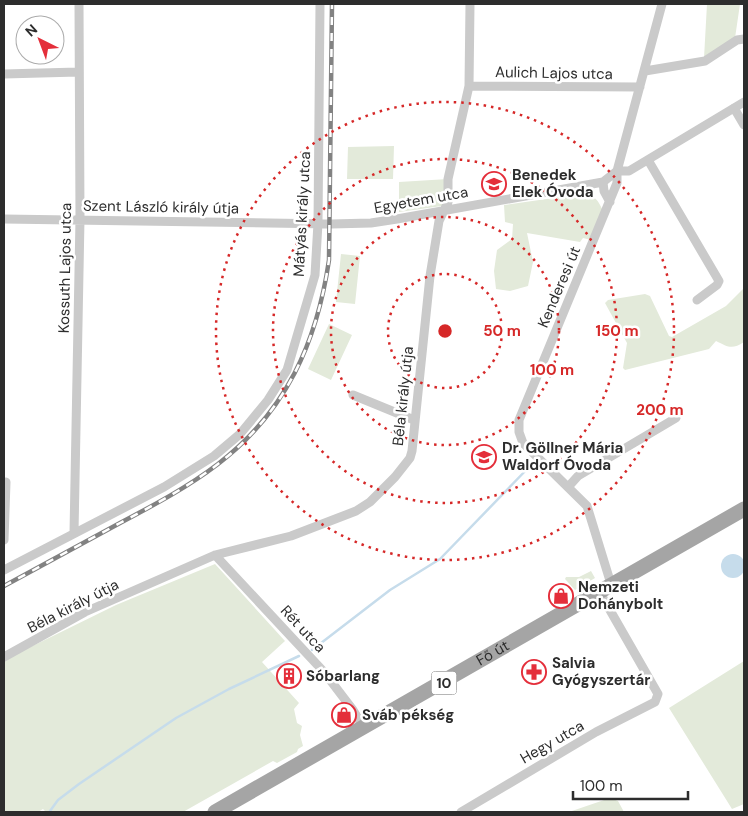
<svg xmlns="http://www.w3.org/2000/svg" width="748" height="816" font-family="'DM Sans',sans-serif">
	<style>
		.green { fill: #e3eada }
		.water { fill: #c6dceb }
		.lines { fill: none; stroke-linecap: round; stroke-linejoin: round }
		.stream { stroke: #c6dceb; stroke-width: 2.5 }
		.street { stroke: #cacaca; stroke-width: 9 }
		.primary { stroke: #a5a5a5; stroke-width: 15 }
		.rail-casing { stroke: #828282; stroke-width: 4.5 }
		.rail { stroke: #fff; stroke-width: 2.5; stroke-dasharray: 8; stroke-linecap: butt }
		.ring { fill: none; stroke: #d62828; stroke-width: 2.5; stroke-dasharray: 2.5 5 }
		.labels { text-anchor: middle; stroke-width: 5; stroke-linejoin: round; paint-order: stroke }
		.shield { fill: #fff; stroke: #6c6c6c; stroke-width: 1 }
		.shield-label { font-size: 14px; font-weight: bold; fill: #2d2d2d }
		.street-label { font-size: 15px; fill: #2d2d2d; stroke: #fff }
		.poi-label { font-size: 15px; font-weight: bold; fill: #2d2d2d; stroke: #fff; text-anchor: start }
		.centre { fill: #d62828; stroke: #fff; stroke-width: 2.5 }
		.ring-label { font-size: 15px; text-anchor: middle; font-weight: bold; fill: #d62828; stroke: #fff; stroke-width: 5; stroke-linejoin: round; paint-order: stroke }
	</style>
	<rect width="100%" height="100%" fill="#fff"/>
	<path class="green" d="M 707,4 L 740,4 L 735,38 L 704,58 Z
		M 394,146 L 393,179 L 347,179 L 348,147 Z
		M 448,179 L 446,197 L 442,206 L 399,212 L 399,182 Z
		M 581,194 C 594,196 597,197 603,211 L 591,240 L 583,238 L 580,242 L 527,233 L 533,262 L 528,286 L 510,291 L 496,289 L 494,271 L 497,250 L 512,239 L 513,224 L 505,222 L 504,205 Z
		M 341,254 L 360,256 L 355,304 L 336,302 Z
		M 744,288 L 744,342 C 732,350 728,347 716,341 L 709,349 L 625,370 L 623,368 L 627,343 L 605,303 L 608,300 L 645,294 L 650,296 L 669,336 L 672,337 L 726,306 Z
		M 329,324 L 352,335 L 331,380 L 308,369 Z
		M 215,564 L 285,641 L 262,662 L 299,703 L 294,709 L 297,723 L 302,726 L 300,735 L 303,746 L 298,749 L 297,752 L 277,763 L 273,761 L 183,812 L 46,812 L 43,809 L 38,812 L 4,812 L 4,660 L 116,605 Z
		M 591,571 L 595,578 L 575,590 L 565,579 L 566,577 L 579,577 Z
		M 744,661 L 744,804 L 732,809 L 669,708 Z
		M 610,798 L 618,801 L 624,812 L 569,812 Z"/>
	<path class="water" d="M721 566a12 12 0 1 1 24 0a12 12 0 1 1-24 0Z"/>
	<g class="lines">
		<path class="stream" d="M 312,650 L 390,590 L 440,559 L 531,465
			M 50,811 L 58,800 L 79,784 L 176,718 L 229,689 L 299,656"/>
		<path class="street" d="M 645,71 L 705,61 L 737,40 L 744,39
			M 4,74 L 78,72
			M 469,86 L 640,87
			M 734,108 L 744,125
			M 648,160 L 719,281 L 717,285 L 697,300
			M 603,182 L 604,191 L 610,202
			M 4,219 L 331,224 L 371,223 L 397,219 L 603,182 L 617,171 L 629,171 L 744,102
			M 353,395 L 414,420
			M 569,486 L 578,476 L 676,418
			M 74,533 L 80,219 L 79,4
			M 4,540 L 6,482
			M 215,555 L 324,672 L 353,710 L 364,728
			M 4,570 L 164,487 L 214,456 L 240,434 L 268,400 L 287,370 L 315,275 L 318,223 L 320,4
			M 611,584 L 587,506 L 523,443 L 519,432 L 519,420 L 617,183 L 617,171 L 662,4
			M 4,657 L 85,612 L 215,555 L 291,536 L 356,511 L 370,502 L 395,477 L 410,458 L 412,451 L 430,276 L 439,221 L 448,202 L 448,179 L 469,86 L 470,4
			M 461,812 L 596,732 L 655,702 L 658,694 L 599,591"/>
		<path class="primary" id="s1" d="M 215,812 L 744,509"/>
		<defs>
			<path id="rail" d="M 4,586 C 43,565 81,544 120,523 C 154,505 188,487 218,464 C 286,412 317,342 329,260 L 332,4"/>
		</defs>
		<use href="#rail" class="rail-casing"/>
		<use href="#rail" class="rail"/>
	</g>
	<g class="ring">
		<circle cx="445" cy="331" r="57"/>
		<circle cx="445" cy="331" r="114"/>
		<circle cx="445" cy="331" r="172"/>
		<circle cx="445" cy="331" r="229"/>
	</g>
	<defs>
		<symbol id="school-ring" viewBox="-11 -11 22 22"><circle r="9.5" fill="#fff" stroke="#e42e3a" stroke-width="1.5"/><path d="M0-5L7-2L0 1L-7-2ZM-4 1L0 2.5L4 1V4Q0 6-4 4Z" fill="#e42e3a"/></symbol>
		<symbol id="shop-ring" viewBox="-11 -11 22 22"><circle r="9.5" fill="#fff" stroke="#e42e3a" stroke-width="1.5"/><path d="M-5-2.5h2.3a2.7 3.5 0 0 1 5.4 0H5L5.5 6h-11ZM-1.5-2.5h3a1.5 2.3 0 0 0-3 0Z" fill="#e42e3a"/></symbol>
		<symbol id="pharmacy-ring" viewBox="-11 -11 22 22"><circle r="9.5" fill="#fff" stroke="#e42e3a" stroke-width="1.5"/><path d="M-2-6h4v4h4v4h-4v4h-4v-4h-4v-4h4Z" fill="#e42e3a"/></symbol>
		<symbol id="building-ring" viewBox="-11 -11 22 22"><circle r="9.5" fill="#fff" stroke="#e42e3a" stroke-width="1.5"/><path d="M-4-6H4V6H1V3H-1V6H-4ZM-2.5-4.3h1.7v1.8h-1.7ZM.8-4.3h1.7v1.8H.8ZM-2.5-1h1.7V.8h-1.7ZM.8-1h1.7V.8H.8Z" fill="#e42e3a"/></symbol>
	</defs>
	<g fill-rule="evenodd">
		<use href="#school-ring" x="480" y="170" width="28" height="28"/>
		<use href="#school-ring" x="470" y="443" width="28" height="28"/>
		<use href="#shop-ring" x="547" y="582" width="28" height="28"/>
		<use href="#pharmacy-ring" x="520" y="658" width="28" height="28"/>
		<use href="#building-ring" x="275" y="662" width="28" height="28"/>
		<use href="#shop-ring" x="330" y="701" width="28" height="28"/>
	</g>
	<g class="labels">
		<rect class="shield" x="431.5" y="671.5" width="25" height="23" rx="4"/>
		<g class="shield-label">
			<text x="444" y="688">10</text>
		</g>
		<g class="street-label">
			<text transform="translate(554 73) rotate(1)" y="5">Aulich Lajos utca</text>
			<text transform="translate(421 200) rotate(-10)" y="5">Egyetem utca</text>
			<text transform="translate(161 207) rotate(1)" y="5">Szent László király útja</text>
			<text transform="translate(302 214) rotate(-87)" y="5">Mátyás király utca</text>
			<text transform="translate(65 268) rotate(-89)" y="5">Kossuth Lajos utca</text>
			<text transform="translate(559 287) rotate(-67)" y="5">Kenderesi út</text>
			<text transform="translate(403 396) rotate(-84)" y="5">Béla király útja</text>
			<text transform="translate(73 606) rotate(-27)" y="5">Béla király útja</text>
			<text transform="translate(303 629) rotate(47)" y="5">Rét utca</text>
			<text dy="5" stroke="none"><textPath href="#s1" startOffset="320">Fő út</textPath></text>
			<text transform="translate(552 742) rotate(-30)" y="5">Hegy utca</text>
		</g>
		<g class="poi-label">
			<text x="512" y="180">Benedek<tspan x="512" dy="17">Elek Óvoda</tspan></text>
			<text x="502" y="453">Dr. Göllner Mária<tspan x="502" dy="17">Waldorf Óvoda</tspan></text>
			<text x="578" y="592">Nemzeti<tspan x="578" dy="17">Dohánybolt</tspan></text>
			<text x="552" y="668">Salvia<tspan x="552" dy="17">Gyógyszertár</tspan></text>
			<text x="306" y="681">Sóbarlang</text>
			<text x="362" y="720">Sváb pékség</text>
		</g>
	</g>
	<circle cx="445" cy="331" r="8" class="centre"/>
	<g class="ring-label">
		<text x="502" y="336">50 m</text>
		<text x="617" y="336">150 m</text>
		<text x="552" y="375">100 m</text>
		<text x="660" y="415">200 m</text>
	</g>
	<rect width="748" height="816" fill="none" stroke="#2d2d2d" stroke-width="10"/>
	<g transform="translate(40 40) rotate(318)"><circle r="24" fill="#ffffff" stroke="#ababab"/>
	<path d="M0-4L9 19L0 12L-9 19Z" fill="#e42e3a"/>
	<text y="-8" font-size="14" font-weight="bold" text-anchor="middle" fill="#2d2d2d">N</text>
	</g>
	<path d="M573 791v8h115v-8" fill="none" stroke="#2d2d2d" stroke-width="2.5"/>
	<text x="580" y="791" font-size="15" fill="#2d2d2d" stroke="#ffffff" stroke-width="4" paint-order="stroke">100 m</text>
</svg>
